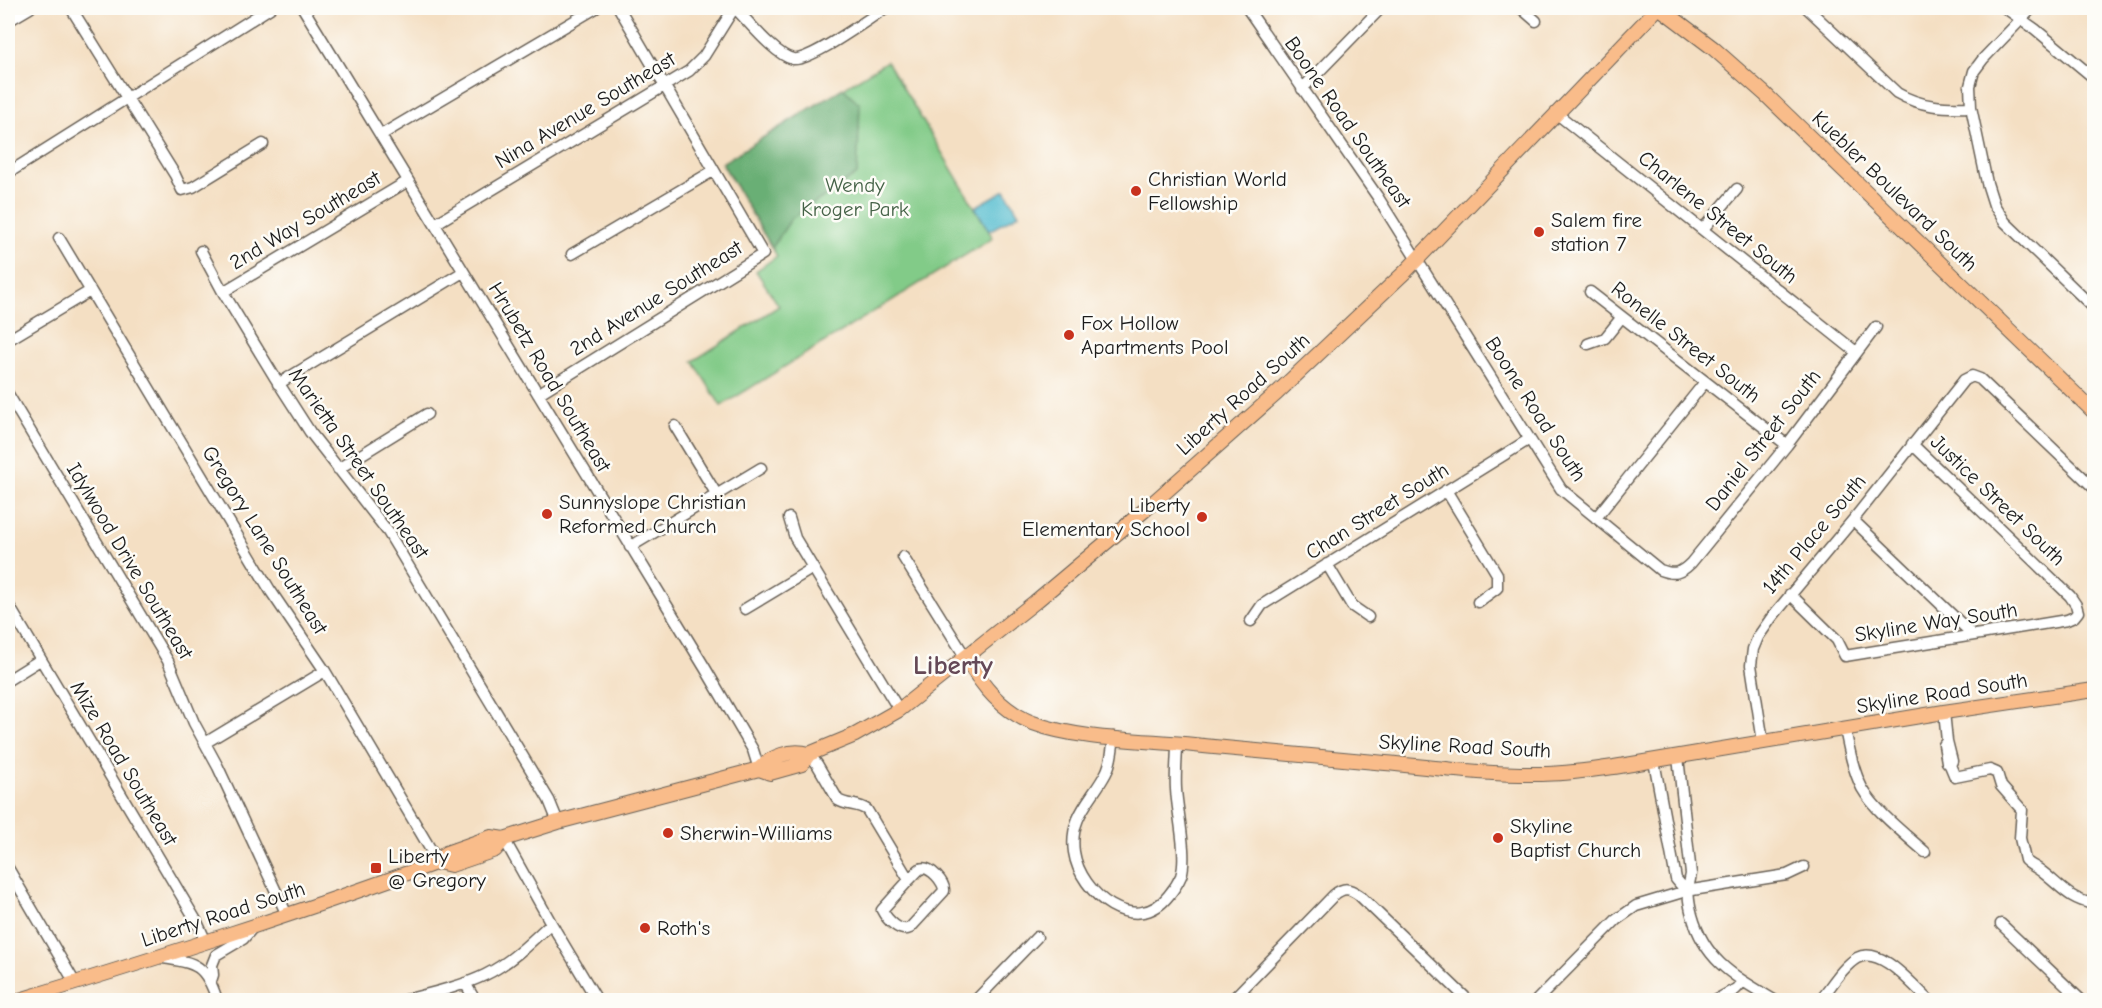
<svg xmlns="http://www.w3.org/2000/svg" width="2102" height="1008" font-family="'Comic Neue',sans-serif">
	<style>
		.green { fill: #82cb88; stroke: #4f7452; stroke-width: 1.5 }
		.forest { fill: #69af74; stroke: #426648; stroke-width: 1.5 }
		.water { fill: #53bccf; stroke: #386c76; stroke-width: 1.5 }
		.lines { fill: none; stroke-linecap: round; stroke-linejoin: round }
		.minor-casing { stroke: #686056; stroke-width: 13 }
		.major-casing { stroke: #686056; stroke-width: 16 }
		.minor { stroke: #fff; stroke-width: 10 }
		.major { stroke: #f9bc8a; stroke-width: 14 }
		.poi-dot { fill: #c8321e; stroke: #fdfcf7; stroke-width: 2 }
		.labels { text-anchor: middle; stroke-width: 5; stroke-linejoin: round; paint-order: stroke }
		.street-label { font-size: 21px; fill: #1c1c1c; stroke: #fdfcf7 }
		.poi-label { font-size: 21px; fill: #1c1c1c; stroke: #fdfcf7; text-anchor: start }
		.park-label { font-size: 21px; fill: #456247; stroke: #fdfcf7 }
		.district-label { font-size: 27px; font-weight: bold; fill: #654957; stroke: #fdfcf7 }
	</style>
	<rect width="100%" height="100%" fill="#fdfcf7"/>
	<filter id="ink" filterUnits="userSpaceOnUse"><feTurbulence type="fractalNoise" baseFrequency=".0167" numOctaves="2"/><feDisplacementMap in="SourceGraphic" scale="12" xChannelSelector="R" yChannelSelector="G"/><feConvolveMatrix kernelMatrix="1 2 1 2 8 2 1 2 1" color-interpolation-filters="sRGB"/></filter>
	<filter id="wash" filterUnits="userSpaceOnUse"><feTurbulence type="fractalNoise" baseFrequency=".008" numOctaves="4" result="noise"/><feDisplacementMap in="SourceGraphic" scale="24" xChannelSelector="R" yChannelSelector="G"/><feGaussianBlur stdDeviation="1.35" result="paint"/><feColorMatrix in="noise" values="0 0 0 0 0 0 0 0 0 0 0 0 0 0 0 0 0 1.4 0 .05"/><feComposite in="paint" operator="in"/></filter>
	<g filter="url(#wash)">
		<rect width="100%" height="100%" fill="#f4dfc3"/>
		<path class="green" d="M 887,61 L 993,238 L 721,406 L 693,361 L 779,306 L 756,271 L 777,256 L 722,163 Z"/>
		<path class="forest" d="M 843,88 L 860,104 L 857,174 L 791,219 L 772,248 L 722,163 Z"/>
		<path class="water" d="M 1005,190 L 1019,214 L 989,231 L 975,207 Z"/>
	</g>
	<g filter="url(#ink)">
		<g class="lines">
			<defs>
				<path id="minor" d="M 71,8 L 175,175 L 182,190 L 193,187 L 263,144
					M 303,8 L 705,668 L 753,750 L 759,769
					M 735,8 C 748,21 776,56 793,59 C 810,62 869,18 886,8
					M 1247,8 L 1377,196 L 1561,489 L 1660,570 C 1674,575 1680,574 1691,563 L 1787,445 L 1876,327
					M 1521,8 L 1536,21
					M 1807,8 L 1897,93 C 1921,107 1944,108 1971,107
					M 2005,8 L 2035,29 L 2094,78
					M 2032,8 L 1983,59 L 1974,71 L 1970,86 L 1971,107 L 1987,183 L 1994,205 L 2005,222 L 2094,308
					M 8,21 L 30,8
					M 1302,89 L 1381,8
					M 1556,113 L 1856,352
					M 381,135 L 596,8
					M 8,173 L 270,8
					M 435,224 L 689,71 L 704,56 L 734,8
					M 1703,229 L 1737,189
					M 59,238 L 270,590 L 325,671 L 438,862
					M 201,251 L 223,292 L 274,376 L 310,432 L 388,532 L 549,800 L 558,822
					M 572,254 L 713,171
					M 223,292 L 408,181
					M 1590,292 L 1787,445
					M 8,340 L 90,291
					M 1588,344 L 1605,338 L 1621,318
					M 278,384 L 463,272
					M 8,394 L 168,661 L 194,723 L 218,767 L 287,915
					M 538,394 L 763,254 L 619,8
					M 675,426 L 717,495
					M 338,469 L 427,414
					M 1446,490 L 1497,574 L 1497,588 L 1478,602
					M 789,518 L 795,538 L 899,710
					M 1596,518 L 1705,382
					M 1853,520 L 1973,635
					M 630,547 L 761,468
					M 903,557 L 966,658
					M 1327,564 L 1352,606 L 1368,617
					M 1790,594 L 1837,640 L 1845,656 L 2067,620 L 2074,617 L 2078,612 L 2076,605 L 2070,596 L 1912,444
					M 8,604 L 197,922 L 206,942
					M 745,609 L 813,568
					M 1251,621 L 1262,605 L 1528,440
					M 8,680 L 40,660
					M 1944,712 L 1947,741 L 1952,761 L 1950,765 L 1947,762 L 1944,745 L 1947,741
					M 1845,729 C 1849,749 1853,770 1862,788 C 1875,811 1905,834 1925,852
					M 1114,737 C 1112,749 1112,762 1106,773 C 1092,800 1069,816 1074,852 C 1080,894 1136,938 1169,895 C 1174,889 1178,883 1181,876 C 1188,856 1177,811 1176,789 C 1175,774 1177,758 1177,743
					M 1763,742 L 1751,665 L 1753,649 L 1758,637 L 1772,617 L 1853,520 L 1964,380 L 1972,376 L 1980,379 L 2094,488
					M 205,743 L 325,671
					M 809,754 L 817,764 L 838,800 C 847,806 858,803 867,810 L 909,880 L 882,910 C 887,920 900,933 910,928 L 944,891 C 945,883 930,865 920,869 C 917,871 912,877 909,880
					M 1678,757 L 1691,874 C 1687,890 1688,900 1692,915 C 1705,962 1736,977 1774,1000
					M 1654,761 L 1676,879 L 1686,891
					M 1950,765 L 1955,777 L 1990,770 L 1997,773 L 2001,786 L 2022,810 L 2020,838 L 2025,860 C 2030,865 2036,867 2041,871 C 2061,886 2068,899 2094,904
					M 504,839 L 551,923 L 597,1000
					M 8,868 L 75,983
					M 2001,924 L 2081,1000
					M 162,958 C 197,962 206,966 217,1000
					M 211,981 L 213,975 L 212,965 L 216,955 L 243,939 L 254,926
					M 465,983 L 475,1000
					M 1241,992 L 1251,1000
					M 405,1000 C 432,993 460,987 485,975 C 510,963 531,942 551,923
					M 976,1000 L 1037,937
					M 1232,1000 L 1334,895 C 1344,887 1349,888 1359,895 L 1468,1000
					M 1537,1000 L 1616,920 L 1636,906 L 1686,891 L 1787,875 L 1804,867
					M 1716,1000 L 1736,989 L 1743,981
					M 1820,1000 C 1831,987 1842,967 1857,958 C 1881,945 1913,986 1929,1000"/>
				<path id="major" d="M 1660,8 L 1713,48 L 1765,94 L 2094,412
					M 966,658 C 982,686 1002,711 1033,723 C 1078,740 1145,740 1194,745 C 1254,751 1314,756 1375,762 C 1430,767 1486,775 1542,774 C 1566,774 1590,770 1614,767 L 1944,712 L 2094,690
					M 759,769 L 770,773 L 802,764 L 809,754 L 855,735 L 899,710 L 1035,602 L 1146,509 L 1277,393 L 1406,271 L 1658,8
					M 438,862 L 446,853 L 491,837 L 504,839 L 558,822 L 759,769 C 772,756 791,749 809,754
					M 20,1000 C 160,957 300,913 438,862 L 451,865 L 495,850 L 504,839"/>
			</defs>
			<use href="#minor" class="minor-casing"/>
			<use href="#major" class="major-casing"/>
			<use href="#minor" class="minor"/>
			<use href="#major" class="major"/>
		</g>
	</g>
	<g class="poi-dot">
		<circle cx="1136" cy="191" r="6"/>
		<circle cx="1539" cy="232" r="6"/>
		<circle cx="1069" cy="335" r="6"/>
		<circle cx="547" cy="514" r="6"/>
		<circle cx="1202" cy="517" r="6"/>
		<circle cx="668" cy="833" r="6"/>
		<circle cx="1498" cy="838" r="6"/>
		<rect x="370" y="862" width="12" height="12" rx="3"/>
		<circle cx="645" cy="928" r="6"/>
	</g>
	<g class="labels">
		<g class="street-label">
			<text transform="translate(585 110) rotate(-31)" y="7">Nina Avenue Southeast</text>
			<text transform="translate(1348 122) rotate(55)" y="7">Boone Road Southeast</text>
			<text transform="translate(1895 191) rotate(44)" y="7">Kuebler Boulevard South</text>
			<text transform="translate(1718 217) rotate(39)" y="7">Charlene Street South</text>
			<text transform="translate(305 220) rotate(-31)" y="7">2nd Way Southeast</text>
			<text transform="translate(656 298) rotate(-32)" y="7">2nd Avenue Southeast</text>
			<text transform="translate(1686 342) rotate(38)" y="7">Ronelle Street South</text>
			<text transform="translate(550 377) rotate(59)" y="7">Hrubetz Road Southeast</text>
			<text transform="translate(1243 394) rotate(-42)" y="7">Liberty Road South</text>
			<text transform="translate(1536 409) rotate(57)" y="7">Boone Road South</text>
			<text transform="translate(1763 440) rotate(-52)" y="7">Daniel Street South</text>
			<text transform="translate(359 463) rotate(55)" y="7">Marietta Street Southeast</text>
			<text transform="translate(1998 500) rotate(44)" y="7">Justice Street South</text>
			<text transform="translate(1377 511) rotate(-32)" y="7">Chan Street South</text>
			<text transform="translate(1814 534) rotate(-50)" y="7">14th Place South</text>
			<text transform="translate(265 540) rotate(58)" y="7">Gregory Lane Southeast</text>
			<text transform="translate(130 561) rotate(59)" y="7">Idylwood Drive Southeast</text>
			<text transform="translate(1936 622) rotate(-9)" y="7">Skyline Way South</text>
			<text transform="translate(1942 693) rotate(-9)" y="7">Skyline Road South</text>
			<text transform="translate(1465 746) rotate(3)" y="7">Skyline Road South</text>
			<text transform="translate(124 763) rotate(59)" y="7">Mize Road Southeast</text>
			<text transform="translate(223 914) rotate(-18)" y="7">Liberty Road South</text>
		</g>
		<g class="poi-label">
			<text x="1148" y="186">Christian World<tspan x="1148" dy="24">Fellowship</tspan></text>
			<text x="1551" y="227">Salem fire<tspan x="1551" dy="24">station 7</tspan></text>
			<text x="1081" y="330">Fox Hollow<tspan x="1081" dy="24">Apartments Pool</tspan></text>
			<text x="559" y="509">Sunnyslope Christian<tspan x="559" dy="24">Reformed Church</tspan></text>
			<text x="1190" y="512" text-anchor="end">Liberty<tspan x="1190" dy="24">Elementary School</tspan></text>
			<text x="1510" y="833">Skyline<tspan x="1510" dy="24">Baptist Church</tspan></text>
			<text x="680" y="840">Sherwin-Williams</text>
			<text x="388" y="863">Liberty<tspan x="388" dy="24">@ Gregory</tspan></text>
			<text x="657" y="935">Roth's</text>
		</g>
		<g class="park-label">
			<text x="855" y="192">Wendy<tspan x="855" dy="24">Kroger Park</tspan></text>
		</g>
		<g class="district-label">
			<text x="953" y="674">Liberty</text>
		</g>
	</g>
	<rect width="2102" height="1008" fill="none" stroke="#fdfcf7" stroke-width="30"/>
</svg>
